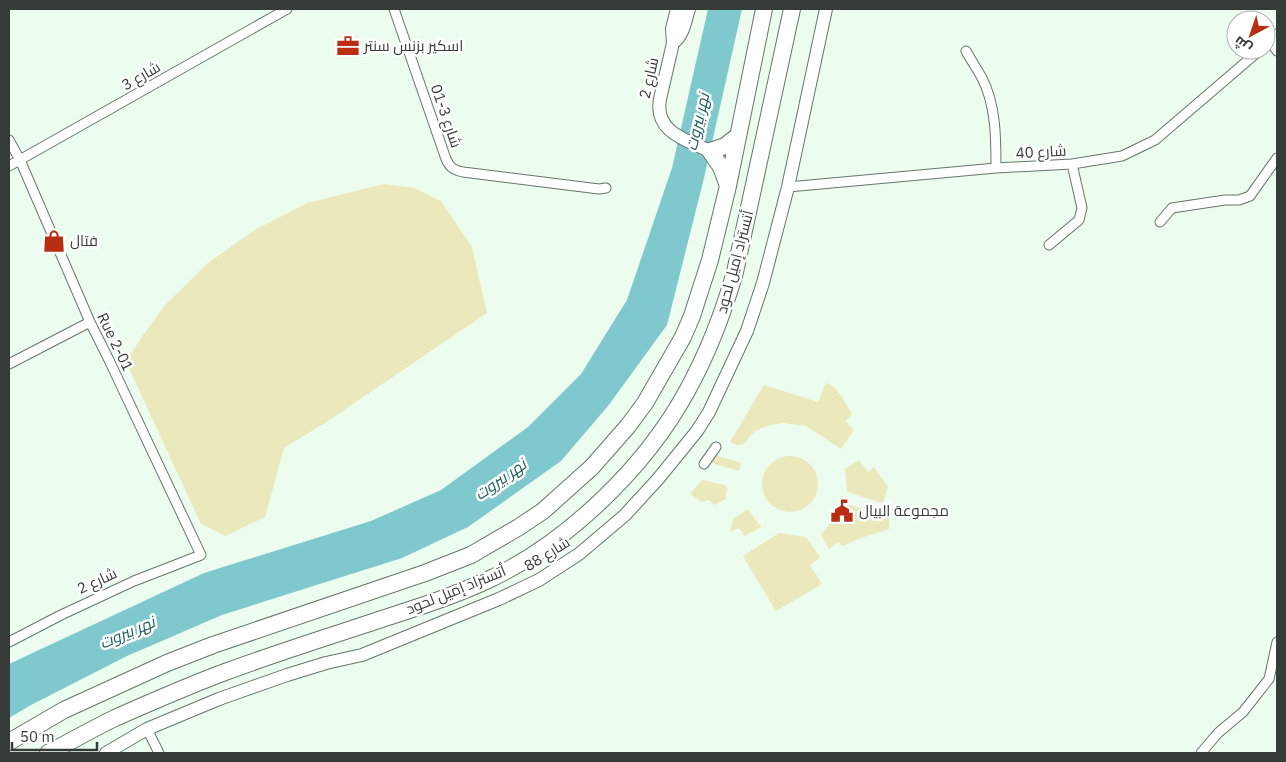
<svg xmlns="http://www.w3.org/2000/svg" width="1286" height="762" font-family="'IBM Plex Sans',Cairo,sans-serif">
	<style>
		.green { fill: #ebe8bb }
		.water { fill: #7fc8cd }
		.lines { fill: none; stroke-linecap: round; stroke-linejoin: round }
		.street-casing { stroke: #667569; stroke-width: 11 }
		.secondary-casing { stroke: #667569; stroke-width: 14 }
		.highway-casing { stroke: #667569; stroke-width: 18 }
		.street { stroke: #fff; stroke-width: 9 }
		.secondary { stroke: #fff; stroke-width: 12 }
		.highway { stroke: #fff; stroke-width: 16 }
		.labels { text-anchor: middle; stroke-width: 5; stroke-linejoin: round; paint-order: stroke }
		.poi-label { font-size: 15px; fill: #353c37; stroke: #fff; text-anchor: start }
		.street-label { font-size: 15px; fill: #353c37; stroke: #fff }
		.water-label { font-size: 16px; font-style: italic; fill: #215e62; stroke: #fff }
	</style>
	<rect width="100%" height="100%" fill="#ecfdf0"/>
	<path class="green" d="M 384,184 L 415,188 L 441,201 L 472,247 L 487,313 L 325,423 L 284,448 L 265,517 L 225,536 L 201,524 L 126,362 L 143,335 L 167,303 L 208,263 L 255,230 L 307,203 Z
		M 826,383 C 839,387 845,403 852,414 L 846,421 L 854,430 L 841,449 L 806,426 L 783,423 L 770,425 L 755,431 L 744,444 L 737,445 L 730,442 L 764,385 L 818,402 Z
		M 715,455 L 741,463 L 739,471 L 712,463 Z
		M762 484a28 28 0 1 1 56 0a28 28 0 1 1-56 0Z
		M 859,460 L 868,472 L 874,467 L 888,487 L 883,503 L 847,492 L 845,469 Z
		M 702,480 L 725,485 L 728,490 L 725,496 L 727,498 L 719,503 L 714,505 L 709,500 L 702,502 L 690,494 Z
		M 845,503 L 889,518 L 889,529 L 858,539 L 843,546 L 838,542 L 829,549 L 821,535 Z
		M 748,509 L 761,527 L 745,536 L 739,528 L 730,532 L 733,519 Z
		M 779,533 L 806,537 L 820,557 L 810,565 L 822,584 L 776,611 L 743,556 Z"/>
	<path class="water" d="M 708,9 L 742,9 L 704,178 L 667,325 L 608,406 L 561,461 L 468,527 L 402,558 L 222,615 L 127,656 L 31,705 L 9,718 L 9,664 L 204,573 L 371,521 L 441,490 L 528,427 L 581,374 L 627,300 L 672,168 Z"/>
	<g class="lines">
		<defs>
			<path id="street" d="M 394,9 L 446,159 C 450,168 454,170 463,172 L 599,189 L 606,188
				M 1270,41 L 1277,51
				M 1266,44 L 1277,34
				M 966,51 C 971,60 977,69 982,78 C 996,105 996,138 996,168
				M 9,140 L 20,160 L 90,322 L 109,360 L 201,555 L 134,581 L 61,615 L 9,642
				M 9,166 L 287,9
				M 788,187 L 996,168 L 1072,164 L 1122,156 L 1155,140 L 1260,50
				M 1160,222 L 1172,208 L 1225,200 L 1239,200 L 1250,196 L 1277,158
				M 1049,245 L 1079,220 L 1082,208 L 1072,164
				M 9,364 L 90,322
				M 704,464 L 716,447
				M 147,729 L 159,753
				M 1201,753 L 1218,733 L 1243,712 L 1269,679 L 1277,642"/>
			<path id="secondary" d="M 677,9 L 672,29 L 673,43 L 660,99 C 654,132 686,140 710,151
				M 673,43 C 684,35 685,21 689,9
				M 106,753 L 147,729 L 219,699 L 287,675 L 326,663 L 362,655 L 499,599 L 539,580 L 579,554 L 625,515 L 658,479 L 697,431 L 709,412 L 747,331 L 763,283 L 788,187 L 826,9"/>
			<path id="highway" d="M 728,186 L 721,167 L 710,151 L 725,146 L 738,136
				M 9,742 L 64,710 L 167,663 L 213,645 L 425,573 L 471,555 L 519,527 L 543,511 L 592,467 L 628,426 L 645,403 L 683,337 L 692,316 L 710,260 L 728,186 L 764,9
				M 48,753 C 70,742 92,729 115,718 C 151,702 188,686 225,672 C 279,652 334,635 388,617 C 422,606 456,595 488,580 C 567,543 645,468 687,391 C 708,353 723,314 735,272 L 792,9"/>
		</defs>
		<use href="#street" class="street-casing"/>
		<use href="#secondary" class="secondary-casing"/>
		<use href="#highway" class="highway-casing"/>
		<use href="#street" class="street"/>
		<use href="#secondary" class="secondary"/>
		<use href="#highway" class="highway"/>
	</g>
	<defs>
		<symbol id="office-bare" viewBox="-9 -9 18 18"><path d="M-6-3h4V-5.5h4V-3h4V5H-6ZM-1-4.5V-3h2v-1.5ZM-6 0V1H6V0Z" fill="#b92e11" stroke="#fff" stroke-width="2.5" paint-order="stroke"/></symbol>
		<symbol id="shop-bare" viewBox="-9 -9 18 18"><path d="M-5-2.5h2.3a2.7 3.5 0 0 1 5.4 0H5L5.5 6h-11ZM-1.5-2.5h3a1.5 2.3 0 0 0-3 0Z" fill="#b92e11" stroke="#fff" stroke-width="2.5" paint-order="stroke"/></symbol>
		<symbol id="civic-bare" viewBox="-9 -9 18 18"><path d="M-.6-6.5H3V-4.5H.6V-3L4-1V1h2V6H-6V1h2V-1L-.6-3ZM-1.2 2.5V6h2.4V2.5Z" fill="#b92e11" stroke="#fff" stroke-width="2.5" paint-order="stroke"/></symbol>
	</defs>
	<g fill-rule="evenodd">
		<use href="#office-bare" x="332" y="30" width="32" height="32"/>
		<use href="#shop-bare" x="38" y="225" width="32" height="32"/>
		<use href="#civic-bare" x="826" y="495" width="32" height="32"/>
	</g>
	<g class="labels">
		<g class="poi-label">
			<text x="364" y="51">اسكير بزنس سنتر</text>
			<text x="70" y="246">فتال</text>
			<text x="859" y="516">مجموعة البيال</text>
		</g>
		<g class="street-label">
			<text transform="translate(141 76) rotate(-30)" y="5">شارع 3</text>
			<text transform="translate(649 78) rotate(-77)" y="5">شارع 2</text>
			<text transform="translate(446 116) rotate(71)" y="5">شارع 3-01</text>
			<text transform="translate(1041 152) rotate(-3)" y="5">شارع 40</text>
			<text transform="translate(735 262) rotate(-75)" y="5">أتستراد إميل لحود</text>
			<text transform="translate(115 342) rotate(64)" y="5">Rue 2-01</text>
			<text transform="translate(547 554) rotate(-32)" y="5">شارع 88</text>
			<text transform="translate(97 581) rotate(-25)" y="5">شارع 2</text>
			<text transform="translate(456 590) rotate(-22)" y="5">أتستراد إميل لحود</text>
		</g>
		<g class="water-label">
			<text transform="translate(697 122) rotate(-77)" y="6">نهر بيروت</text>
			<text transform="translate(500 479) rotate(-35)" y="6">نهر بيروت</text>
			<text transform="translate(127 632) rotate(-23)" y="6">نهر بيروت</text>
		</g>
	</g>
	<rect width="1286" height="762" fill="none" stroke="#353c37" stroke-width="20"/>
	<g transform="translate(1251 35) rotate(220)"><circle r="24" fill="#ffffff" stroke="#aeb1af"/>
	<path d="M0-4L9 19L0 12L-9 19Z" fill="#b92e11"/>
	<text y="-8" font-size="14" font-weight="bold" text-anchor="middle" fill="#353c37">ش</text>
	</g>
	<path d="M12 742v8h85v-8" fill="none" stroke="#353c37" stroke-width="2.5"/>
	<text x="20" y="742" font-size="15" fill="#353c37" stroke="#ffffff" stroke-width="4" paint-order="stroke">50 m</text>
</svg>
